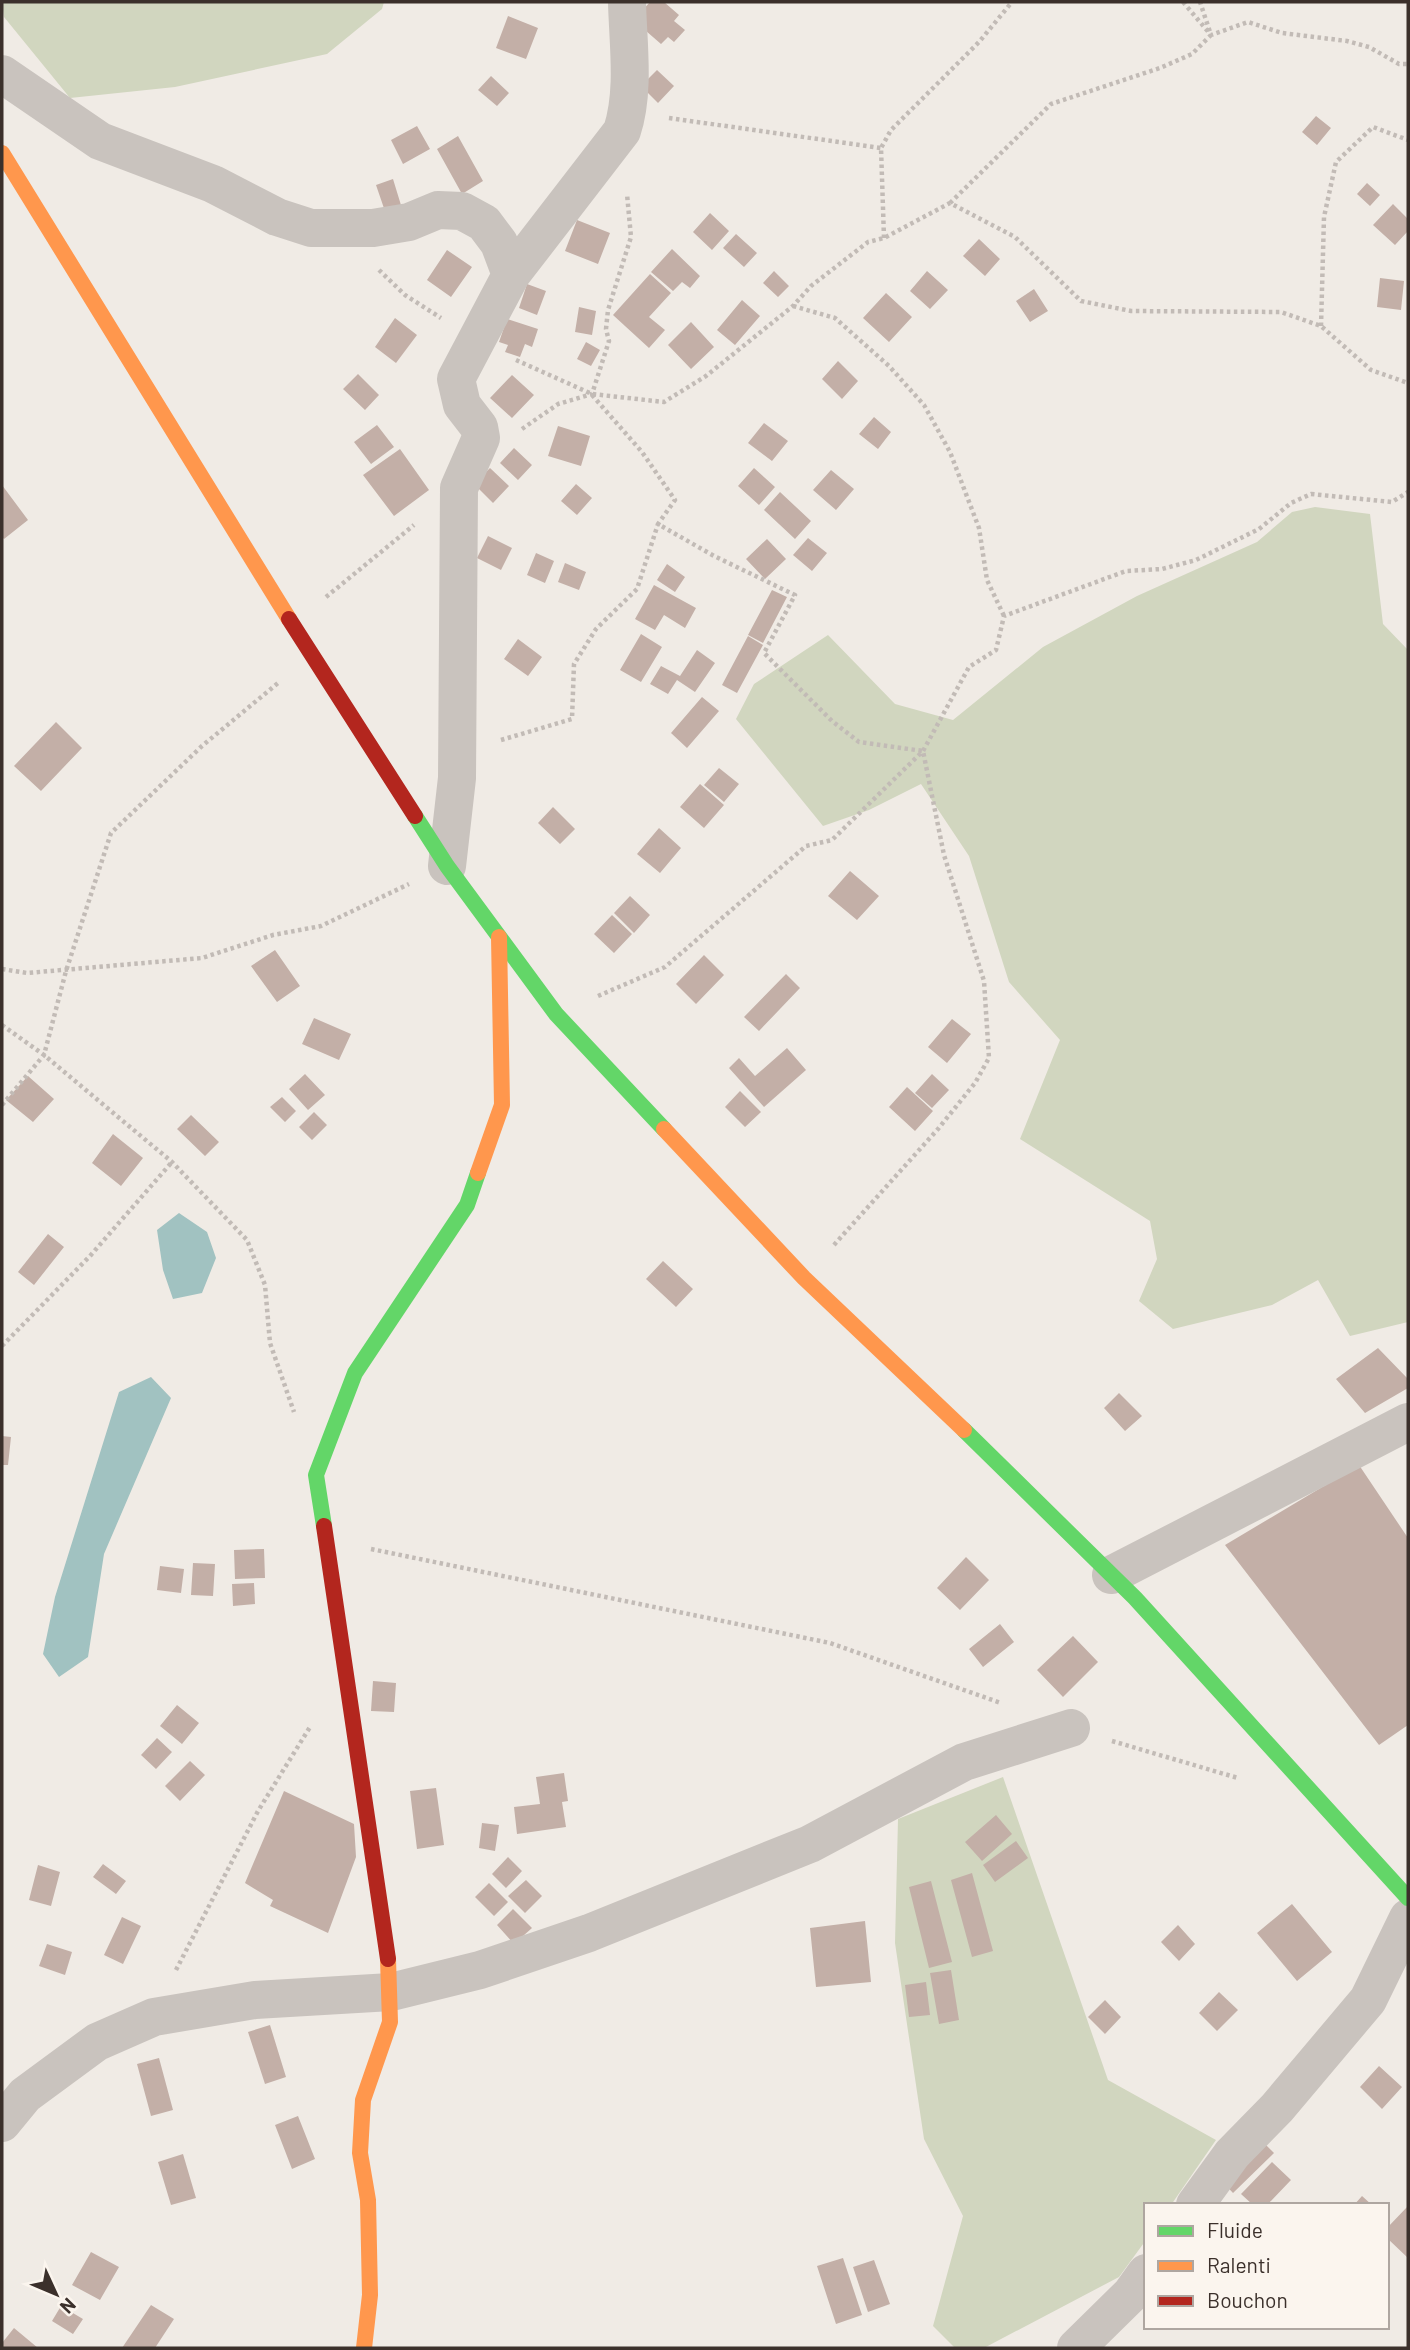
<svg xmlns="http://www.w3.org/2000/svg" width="1410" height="2350" font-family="Barlow,sans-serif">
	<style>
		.green { fill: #d1d6bf }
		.water { fill: #a1c2c1 }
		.building { fill: #c3afa7 }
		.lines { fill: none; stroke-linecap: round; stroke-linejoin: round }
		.path { stroke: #c2bbb6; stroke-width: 4.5; stroke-dasharray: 3.5 3.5; stroke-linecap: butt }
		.street { stroke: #c9c3be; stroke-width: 38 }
		.fast { stroke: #63d668; stroke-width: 16 }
		.slow { stroke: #ff974d; stroke-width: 16 }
		.jam { stroke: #b3261e; stroke-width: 16 }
	</style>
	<rect width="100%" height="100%" fill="#f0ebe5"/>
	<path class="green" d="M 2,2 L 384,2 L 382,9 L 327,54 L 175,87 L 70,98 L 4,17 Z
		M 1315,507 L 1370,514 L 1383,624 L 1408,650 L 1408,1322 L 1350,1336 L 1318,1280 L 1272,1305 L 1173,1329 L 1139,1301 L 1157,1259 L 1150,1221 L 1020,1139 L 1060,1040 L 1009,982 L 969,856 L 921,784 L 869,810 L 823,826 L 736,719 L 754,684 L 828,635 L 895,704 L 953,720 L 1043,647 L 1137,596 L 1257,542 L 1292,512 Z
		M 1003,1777 L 1108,2080 L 1216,2140 L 1171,2205 L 1146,2205 L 1146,2240 L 1119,2277 L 984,2348 L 955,2348 L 933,2326 L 963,2216 L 924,2139 L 895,1943 L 898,1819 Z"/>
	<path class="water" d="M 179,1213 L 207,1232 L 216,1258 L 202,1293 L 173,1299 L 163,1270 L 157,1230 Z
		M 151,1377 L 171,1398 L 104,1554 L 88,1657 L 59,1677 L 43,1654 L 55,1597 L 119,1392 Z"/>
	<path class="building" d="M 650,2 L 664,2 L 679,15 L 674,21 L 685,30 L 674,42 L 668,37 L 661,44 L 638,24 L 641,12 Z
		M 508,16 L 538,28 L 526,59 L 496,48 Z
		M 657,70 L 674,86 L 658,103 L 641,86 Z
		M 491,76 L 509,93 L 497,106 L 478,90 Z
		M 1316,116 L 1331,128 L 1317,145 L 1302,132 Z
		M 417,126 L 430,149 L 403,164 L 391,140 Z
		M 458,136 L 483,181 L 462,194 L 437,149 Z
		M 393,179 L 404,215 L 388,220 L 376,185 Z
		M 1367,183 L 1380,195 L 1370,206 L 1357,194 Z
		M 1393,204 L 1408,219 L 1408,231 L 1395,245 L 1373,225 Z
		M 710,213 L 729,231 L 712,250 L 693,232 Z
		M 577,220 L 610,233 L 598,264 L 565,251 Z
		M 736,234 L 757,253 L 744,267 L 723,248 Z
		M 979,239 L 1000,259 L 985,276 L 963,256 Z
		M 672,249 L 700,276 L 690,288 L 682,282 L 673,291 L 651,272 Z
		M 447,250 L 472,267 L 451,297 L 427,280 Z
		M 774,271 L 789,286 L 778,297 L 763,283 Z
		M 927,271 L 948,290 L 930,309 L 910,291 Z
		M 650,274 L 671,293 L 649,317 L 665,330 L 649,348 L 613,315 Z
		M 1380,278 L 1404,281 L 1401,310 L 1377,307 Z
		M 527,284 L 546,291 L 537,315 L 519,308 Z
		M 1034,289 L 1048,311 L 1030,322 L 1016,301 Z
		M 886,293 L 912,317 L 889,342 L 863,318 Z
		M 742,300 L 760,316 L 735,345 L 717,330 Z
		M 579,307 L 596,311 L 592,335 L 575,332 Z
		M 395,318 L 417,335 L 396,363 L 375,347 Z
		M 507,319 L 538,329 L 532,347 L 525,344 L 520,357 L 505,352 L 508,345 L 499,342 Z
		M 691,322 L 714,347 L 691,369 L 668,345 Z
		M 586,342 L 600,350 L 591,366 L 577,359 Z
		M 838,361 L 858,381 L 842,399 L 822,379 Z
		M 358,374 L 379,395 L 365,410 L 343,389 Z
		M 512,375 L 534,395 L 512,418 L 490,398 Z
		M 874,417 L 891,432 L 878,449 L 859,434 Z
		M 764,423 L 788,441 L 772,461 L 748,443 Z
		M 377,425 L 394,447 L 371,464 L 354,442 Z
		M 558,426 L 590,436 L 581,466 L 548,456 Z
		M 514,448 L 532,465 L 518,480 L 500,463 Z
		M 400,449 L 429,490 L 394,516 L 363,475 Z
		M 490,468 L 509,486 L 493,503 L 474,484 Z
		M 754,468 L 775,487 L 759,505 L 738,486 Z
		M 831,470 L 854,489 L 836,510 L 813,490 Z
		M 576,484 L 592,498 L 577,515 L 561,501 Z
		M 2,485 L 28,520 L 4,539 L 2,537 Z
		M 780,492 L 811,521 L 795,539 L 764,510 Z
		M 488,536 L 512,548 L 501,570 L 477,558 Z
		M 808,538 L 827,553 L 812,571 L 793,555 Z
		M 767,539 L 786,559 L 765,579 L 746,559 Z
		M 536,553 L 554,561 L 545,583 L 527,575 Z
		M 565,563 L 586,572 L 579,590 L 558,582 Z
		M 667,564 L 685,577 L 675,592 L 657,580 Z
		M 654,585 L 696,608 L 685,628 L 664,615 L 655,630 L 635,619 Z
		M 772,590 L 787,597 L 763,643 L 748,635 Z
		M 641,634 L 662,647 L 641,682 L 620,670 Z
		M 748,636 L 763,645 L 737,693 L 722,685 Z
		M 518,639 L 542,657 L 528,676 L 504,659 Z
		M 697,650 L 715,663 L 695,692 L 677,680 L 668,694 L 650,684 L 661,666 L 680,676 Z
		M 702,697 L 719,711 L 687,748 L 671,733 Z
		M 56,722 L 82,748 L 41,791 L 14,766 Z
		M 719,768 L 739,784 L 724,802 L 704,785 Z
		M 700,784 L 724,805 L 704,828 L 680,807 Z
		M 553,807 L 575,829 L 560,844 L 538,823 Z
		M 659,828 L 681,848 L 660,873 L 637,854 Z
		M 850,871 L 879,896 L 857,920 L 828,896 Z
		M 630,896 L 650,915 L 634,933 L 614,913 Z
		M 612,915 L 632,934 L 614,953 L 594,934 Z
		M 275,950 L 300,986 L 277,1002 L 251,966 Z
		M 704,955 L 724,975 L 696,1004 L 676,984 Z
		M 786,974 L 800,988 L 759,1031 L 744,1017 Z
		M 314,1018 L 351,1034 L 339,1060 L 302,1044 Z
		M 952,1019 L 971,1034 L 947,1063 L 928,1047 Z
		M 787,1048 L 806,1070 L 764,1107 L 729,1068 L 739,1058 L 755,1076 Z
		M 305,1074 L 325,1095 L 308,1110 L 289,1089 Z
		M 932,1074 L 949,1090 L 932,1108 L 915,1093 Z
		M 28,1076 L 54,1099 L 33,1122 L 6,1100 Z
		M 907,1087 L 933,1111 L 915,1131 L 889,1107 Z
		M 740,1091 L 761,1112 L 745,1127 L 725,1107 Z
		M 282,1097 L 296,1111 L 285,1122 L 270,1107 Z
		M 314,1112 L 327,1125 L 312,1140 L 299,1127 Z
		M 191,1115 L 219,1142 L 205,1156 L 177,1129 Z
		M 113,1134 L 143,1158 L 121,1186 L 92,1163 Z
		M 48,1234 L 64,1247 L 34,1285 L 18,1272 Z
		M 663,1261 L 693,1289 L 676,1307 L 646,1279 Z
		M 1378,1348 L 1408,1379 L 1408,1388 L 1365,1413 L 1336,1379 Z
		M 1119,1393 L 1142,1416 L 1125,1431 L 1104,1408 Z
		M 2,1436 L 11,1437 L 8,1465 L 2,1465 Z
		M 1359,1465 L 1408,1538 L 1408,1725 L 1379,1745 L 1225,1545 Z
		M 264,1549 L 265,1578 L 235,1579 L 234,1550 Z
		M 966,1557 L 989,1580 L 960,1610 L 937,1588 Z
		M 193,1563 L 215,1564 L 213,1596 L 191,1595 Z
		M 160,1566 L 184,1569 L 181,1593 L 157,1590 Z
		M 254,1583 L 255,1604 L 233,1606 L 232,1584 Z
		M 1000,1624 L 1014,1642 L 983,1667 L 969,1649 Z
		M 1073,1636 L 1098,1662 L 1063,1697 L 1037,1670 Z
		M 373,1681 L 396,1683 L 394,1712 L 371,1711 Z
		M 177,1705 L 199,1723 L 182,1744 L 160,1726 Z
		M 157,1738 L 172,1752 L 156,1769 L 141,1755 Z
		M 190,1761 L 205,1775 L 180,1801 L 165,1786 Z
		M 564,1773 L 568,1801 L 562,1802 L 566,1827 L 517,1834 L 514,1807 L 540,1804 L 536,1777 Z
		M 436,1788 L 444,1845 L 417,1849 L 410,1791 Z
		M 284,1791 L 354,1824 L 356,1857 L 328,1933 L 270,1906 L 273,1900 L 245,1883 Z
		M 996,1815 L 1012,1834 L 982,1861 L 965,1842 Z
		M 482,1823 L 499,1825 L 495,1851 L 479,1848 Z
		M 1016,1841 L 1028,1858 L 995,1882 L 983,1865 Z
		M 508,1857 L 522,1871 L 506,1888 L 492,1874 Z
		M 103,1864 L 126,1881 L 116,1894 L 93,1877 Z
		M 38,1865 L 60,1872 L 51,1906 L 29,1900 Z
		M 972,1873 L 993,1951 L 972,1957 L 951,1880 Z
		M 526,1880 L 542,1896 L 525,1913 L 508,1896 Z
		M 931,1881 L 952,1962 L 929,1968 L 909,1887 Z
		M 489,1883 L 508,1902 L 494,1916 L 475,1897 Z
		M 1292,1904 L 1332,1952 L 1297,1981 L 1257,1933 Z
		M 513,1909 L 532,1928 L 514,1944 L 497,1925 Z
		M 122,1917 L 141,1926 L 123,1964 L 104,1955 Z
		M 865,1921 L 871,1982 L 816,1987 L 810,1928 Z
		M 1178,1925 L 1195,1944 L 1179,1961 L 1161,1942 Z
		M 47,1944 L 72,1952 L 65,1975 L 39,1966 Z
		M 951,1970 L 959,2020 L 939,2024 L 930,1973 Z
		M 926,1982 L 930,2015 L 909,2017 L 905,1985 Z
		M 1219,1992 L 1238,2010 L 1217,2031 L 1199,2013 Z
		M 1105,2000 L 1121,2017 L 1105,2034 L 1088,2017 Z
		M 270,2025 L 286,2077 L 265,2084 L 248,2032 Z
		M 159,2058 L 173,2110 L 151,2116 L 137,2064 Z
		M 1379,2066 L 1402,2087 L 1382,2109 L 1360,2087 Z
		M 298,2116 L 315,2159 L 292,2169 L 275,2125 Z
		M 1260,2139 L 1274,2153 L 1233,2193 L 1220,2179 Z
		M 183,2154 L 196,2198 L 171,2205 L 158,2162 Z
		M 1272,2162 L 1291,2180 L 1267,2205 L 1253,2205 L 1241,2194 Z
		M 1362,2196 L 1372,2205 L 1354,2205 Z
		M 1408,2206 L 1408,2258 L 1387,2238 L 1387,2228 Z
		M 91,2252 L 119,2267 L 100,2300 L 72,2285 Z
		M 843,2258 L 862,2315 L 836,2324 L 817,2266 Z
		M 874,2260 L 890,2304 L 868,2312 L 853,2267 Z
		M 151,2305 L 174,2319 L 155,2348 L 122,2348 Z
		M 61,2306 L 83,2319 L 73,2334 L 52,2321 Z
		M 14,2328 L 38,2348 L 2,2348 L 2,2343 Z"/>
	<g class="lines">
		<path class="path" d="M 1183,2 L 1211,35 L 1248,22 L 1282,33 L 1347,41 L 1369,47 L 1399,64 L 1408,64
			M 669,118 L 881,148
			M 950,203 L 1051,104 L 1160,68 L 1192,54 L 1211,35 L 1200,2
			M 884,238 L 881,148 L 891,130 L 979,42 L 1012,2
			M 379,270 L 405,295 L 441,318
			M 793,306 L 835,318 L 889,366 L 924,405 L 950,452 L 979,528 L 987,580 L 1004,616
			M 1321,326 L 1324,217 L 1336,162 L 1373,127 L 1408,140
			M 516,360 L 592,394 L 664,402 L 706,376 L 793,306 L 811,286 L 868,242 L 884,238 L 950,203 L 1015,237 L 1081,301 L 1131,311 L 1281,312 L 1321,326 L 1371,370 L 1408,383
			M 592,395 L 642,452 L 675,500 L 658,524 L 714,556 L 795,595 L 764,653 L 832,721 L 859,742 L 923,751 L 944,855 L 984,981 L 989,1058 L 975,1083 L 938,1129 L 833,1246
			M 522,429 L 558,404 L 592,394 L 609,341 L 606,329 L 608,310 L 631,237 L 627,194
			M 326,597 L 414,525
			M 501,740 L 572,719 L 574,664 L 596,629 L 637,589 L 658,524
			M 2,969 L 27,973 L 202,958 L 273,935 L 321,926 L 409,884
			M 598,996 L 665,967 L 806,846 L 832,840 L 923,751 L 969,667 L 996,650 L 1004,616 L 1126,571 L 1162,569 L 1196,560 L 1259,529 L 1291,503 L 1311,494 L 1392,502 L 1408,492
			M 2,1025 L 44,1055 L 172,1162 L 247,1240 L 265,1285 L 270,1343 L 294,1412
			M 2,1105 L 44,1055 L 66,971 L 111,833 L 202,746 L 278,683
			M 2,1346 L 90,1256 L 172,1162
			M 371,1549 L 830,1643 L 1001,1703
			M 1112,1741 L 1238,1778
			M 176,1970 L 258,1811 L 310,1727"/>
		<path class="street" d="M 2,74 L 100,141 L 213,184 L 277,217 L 311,228 L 373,228 L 409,222 L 438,210 L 462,211 L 484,223 L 499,243 L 511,275
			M 447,866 L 457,778 L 459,488 L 481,438 L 479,427 L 462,405 L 456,379 L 511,275 L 622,131 C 635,91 628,44 627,2
			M 1111,1575 L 1408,1422
			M 2,2123 L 25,2095 L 97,2042 L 154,2017 L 255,2000 L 391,1992 L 480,1970 L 589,1933 L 810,1844 L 964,1762 L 1071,1728
			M 1195,2205 L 1232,2154 L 1277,2108 L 1368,2000 L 1408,1918
			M 1076,2348 L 1131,2294 L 1146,2273"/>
		<path class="fast" d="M 415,816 L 447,866 L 556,1014 L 664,1129
			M 964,1430 L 1135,1598 L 1408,1898
			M 324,1526 L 316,1475 L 355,1373 L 467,1205 L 478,1173"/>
		<path class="slow" d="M 2,153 L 289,619
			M 664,1129 L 804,1278 L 964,1430
			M 478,1173 L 502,1105 L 499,937
			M 364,2348 L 370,2295 L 368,2200 L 360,2153 L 363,2100 L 390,2022 L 388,1959"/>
		<path class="jam" d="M 289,619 L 415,816
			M 324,1526 L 388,1959"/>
	</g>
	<rect width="1410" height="2350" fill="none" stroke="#3b302b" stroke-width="7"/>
	<rect x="1144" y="2203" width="245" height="126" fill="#fbf5ee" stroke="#aea6a0" stroke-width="2"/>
	<rect x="1158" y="2226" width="35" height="10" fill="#63d668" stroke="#aea6a0" stroke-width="2"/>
	<text x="1207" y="2238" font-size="21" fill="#3b302b">Fluide</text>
	<rect x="1158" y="2261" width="35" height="10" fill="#ff974d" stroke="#aea6a0" stroke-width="2"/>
	<text x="1207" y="2273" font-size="21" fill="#3b302b">Ralenti</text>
	<rect x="1158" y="2296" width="35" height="10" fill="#b3261e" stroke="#aea6a0" stroke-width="2"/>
	<text x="1207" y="2308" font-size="21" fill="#3b302b">Bouchon</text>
	<g transform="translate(56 2294) rotate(134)" stroke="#fbf5ee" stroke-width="5" paint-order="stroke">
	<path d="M0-5L12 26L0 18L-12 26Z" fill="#3b302b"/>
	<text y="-10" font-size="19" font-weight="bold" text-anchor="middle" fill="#3b302b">N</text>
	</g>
</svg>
